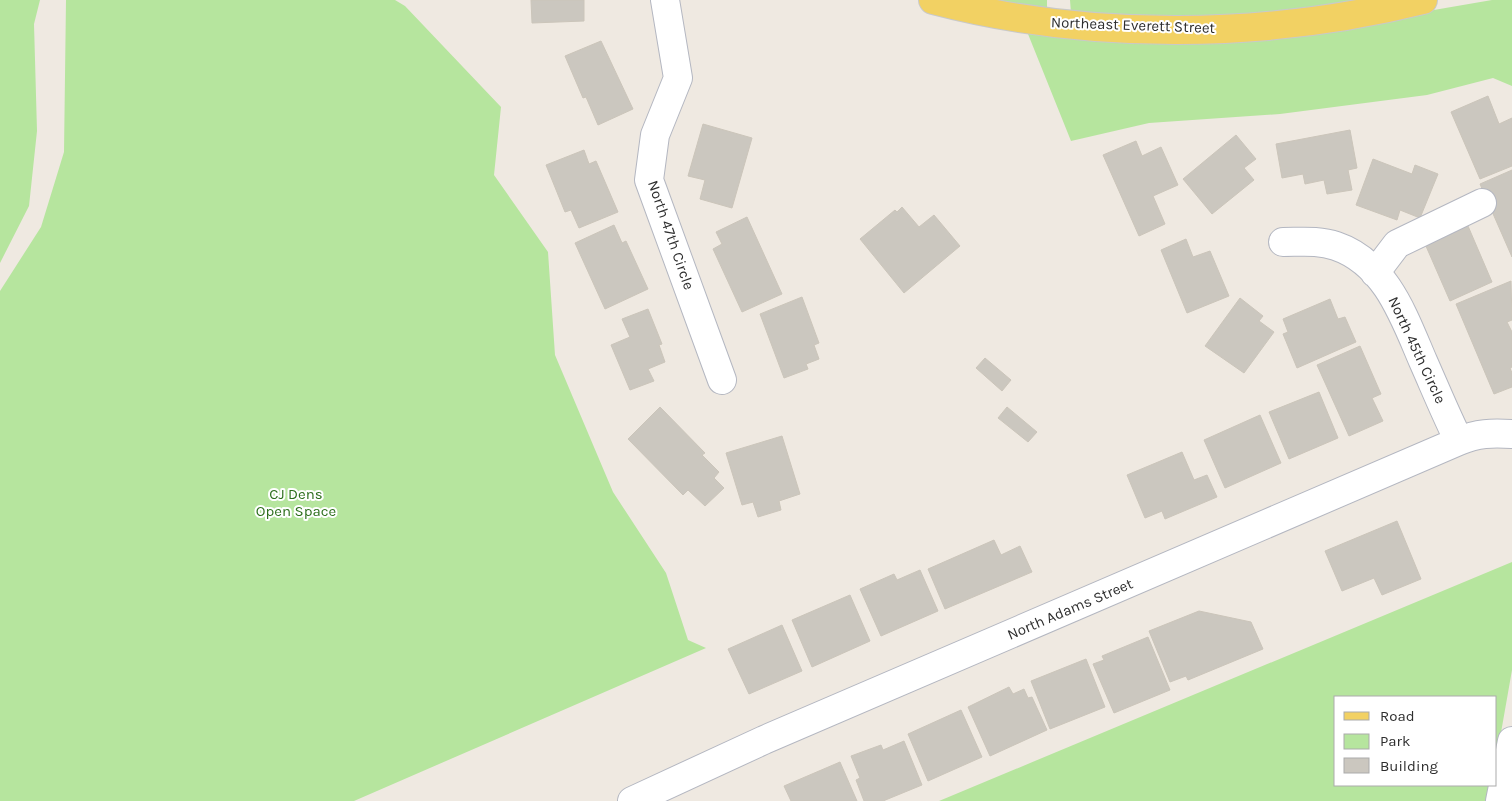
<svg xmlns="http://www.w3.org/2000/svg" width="1512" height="801" font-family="Karla,sans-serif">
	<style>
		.green { fill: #b6e59e }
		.building { fill: #cbc7bf; stroke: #cbc5ba }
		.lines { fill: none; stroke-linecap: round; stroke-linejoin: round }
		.minor-casing { stroke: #b4b7c1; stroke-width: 30 }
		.major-casing { stroke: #c9c9c9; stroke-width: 30 }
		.minor { stroke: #fff; stroke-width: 28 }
		.major { stroke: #f2d163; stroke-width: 28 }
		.labels { text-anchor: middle; stroke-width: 4; stroke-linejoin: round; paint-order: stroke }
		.street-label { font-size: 15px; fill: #2e2e2e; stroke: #fff }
		.park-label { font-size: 15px; fill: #2c6e1b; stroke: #fff }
	</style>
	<rect width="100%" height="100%" fill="#efe9e1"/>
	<path class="green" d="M 0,0 L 40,0 L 34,24 L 37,131 L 29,206 L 0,263 Z
		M 66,0 L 395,0 L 405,6 L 501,107 L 494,175 L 548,252 L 555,355 L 613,492 L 666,573 L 688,640 L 706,648 L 354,801 L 0,801 L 0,291 L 41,227 L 64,152 Z
		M 974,0 L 1047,0 L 1047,12 Z
		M 1070,0 L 1359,0 L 1339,6 L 1220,17 L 1071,13 Z
		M 1492,0 L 1512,0 L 1512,86 L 1493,78 L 1427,95 L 1280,114 L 1149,123 L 1071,141 L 1028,34 L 1190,40 L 1335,27 Z
		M 1512,562 L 1512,670 L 1496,761 L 1496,697 L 1336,697 L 1336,785 L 1492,785 L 1489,801 L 939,801 Z"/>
	<path class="building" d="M 531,0 L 584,0 L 584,21 L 532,23 Z
		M 601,41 L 633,109 L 598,125 L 586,97 L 583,98 L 565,56 Z
		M 1488,96 L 1499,124 L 1512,118 L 1512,166 L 1480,179 L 1451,112 Z
		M 703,124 L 752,138 L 732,208 L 700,199 L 705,180 L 688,176 Z
		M 1350,130 L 1357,168 L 1348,170 L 1352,190 L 1327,194 L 1324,180 L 1305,184 L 1303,174 L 1282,178 L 1276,144 Z
		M 1236,135 L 1256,159 L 1244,168 L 1254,180 L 1212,214 L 1183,179 Z
		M 1136,141 L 1142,156 L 1161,147 L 1178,185 L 1153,196 L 1165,224 L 1139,236 L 1103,155 Z
		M 584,150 L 589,164 L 596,161 L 618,212 L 579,228 L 571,210 L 565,212 L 546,165 Z
		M 1373,159 L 1412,174 L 1415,165 L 1438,174 L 1420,218 L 1400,210 L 1397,220 L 1356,205 Z
		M 1512,170 L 1512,257 L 1480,184 Z
		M 902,207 L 919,227 L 934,215 L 960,246 L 904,293 L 860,239 L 895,210 L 897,212 Z
		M 747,217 L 782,294 L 742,312 L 713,249 L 722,244 L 716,232 Z
		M 1465,219 L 1492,282 L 1450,301 L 1422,237 Z
		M 614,225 L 622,243 L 626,241 L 648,289 L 605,309 L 575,243 Z
		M 1186,239 L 1193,257 L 1210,251 L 1229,296 L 1187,313 L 1161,250 Z
		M 1511,281 L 1512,320 L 1507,322 L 1512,332 L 1512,367 L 1510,368 L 1512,373 L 1512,387 L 1494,394 L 1456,304 Z
		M 802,297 L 819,343 L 814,345 L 819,359 L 806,364 L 808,369 L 784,378 L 760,314 Z
		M 1240,298 L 1263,316 L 1259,321 L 1274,332 L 1244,373 L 1205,346 Z
		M 1330,299 L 1338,319 L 1345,317 L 1356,342 L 1297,368 L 1283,334 L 1288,332 L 1283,319 Z
		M 648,309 L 662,344 L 659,345 L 665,362 L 648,369 L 654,381 L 630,390 L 611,345 L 630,337 L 622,319 Z
		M 1360,346 L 1381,394 L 1372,398 L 1383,421 L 1349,436 L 1317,365 Z
		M 985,358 L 1011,380 L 1002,391 L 976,368 Z
		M 1319,392 L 1338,438 L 1289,459 L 1269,412 Z
		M 660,407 L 705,453 L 702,455 L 719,472 L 714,478 L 724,488 L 705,506 L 688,490 L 683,495 L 628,439 Z
		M 1007,407 L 1037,432 L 1028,442 L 998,418 Z
		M 1260,415 L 1281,463 L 1225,488 L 1204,440 Z
		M 782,436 L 800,494 L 779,501 L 781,510 L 758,517 L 753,502 L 742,505 L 726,453 Z
		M 1182,452 L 1194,480 L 1207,475 L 1217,497 L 1165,519 L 1162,511 L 1145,518 L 1127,475 Z
		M 1397,521 L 1421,579 L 1382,595 L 1374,578 L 1342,591 L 1325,551 Z
		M 994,540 L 1001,555 L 1020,546 L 1032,572 L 945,609 L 928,569 Z
		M 920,570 L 938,611 L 881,636 L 860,589 L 894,574 L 897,580 Z
		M 850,595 L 870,641 L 812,667 L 792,620 Z
		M 1199,611 L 1251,622 L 1263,649 L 1188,680 L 1186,676 L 1170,682 L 1149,631 Z
		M 782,625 L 802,671 L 749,694 L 728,649 Z
		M 1148,637 L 1170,690 L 1114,713 L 1093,664 L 1104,660 L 1102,656 Z
		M 1086,659 L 1105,707 L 1050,729 L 1031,681 Z
		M 1009,687 L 1013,694 L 1024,689 L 1028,698 L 1032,697 L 1047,730 L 990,756 L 968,707 Z
		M 961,710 L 982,757 L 928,781 L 908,734 Z
		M 904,741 L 922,785 L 883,801 L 864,801 L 856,780 L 860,778 L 851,756 L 881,745 L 883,750 Z
		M 840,762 L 857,801 L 791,801 L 784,786 Z"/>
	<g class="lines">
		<defs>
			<path id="minor" d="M 665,0 L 678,78 L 655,135 L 649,180 L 722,380
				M 1283,242 C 1301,242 1319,240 1336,246 C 1386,263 1404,317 1423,361 C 1435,388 1446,415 1459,441
				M 1375,273 L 1397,244 L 1482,203
				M 632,801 L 764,740 L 1459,441 C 1478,433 1491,433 1512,434
				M 1500,801 L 1512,741"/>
			<path id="major" d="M 933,0 C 1089,41 1267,39 1423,0"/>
		</defs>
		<use href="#minor" class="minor-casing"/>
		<use href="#major" class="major-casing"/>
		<use href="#minor" class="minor"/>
		<use href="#major" class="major"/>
	</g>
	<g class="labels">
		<g class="street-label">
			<text transform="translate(1133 25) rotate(2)" y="5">Northeast Everett Street</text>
			<text transform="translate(671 235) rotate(71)" y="5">North 47th Circle</text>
			<text transform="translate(1417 350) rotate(65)" y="5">North 45th Circle</text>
			<text transform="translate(1070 609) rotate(-23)" y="5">North Adams Street</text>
		</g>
		<g class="park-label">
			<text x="296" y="499">CJ Dens<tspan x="296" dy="17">Open Space</tspan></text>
		</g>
	</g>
	<rect x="1334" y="696" width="162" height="90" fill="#ffffff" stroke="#ababab"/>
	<rect x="1344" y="712" width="25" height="8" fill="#f2d163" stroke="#ababab"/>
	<text x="1380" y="721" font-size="15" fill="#2e2e2e">Road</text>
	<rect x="1344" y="734" width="25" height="15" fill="#b6e59e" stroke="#ababab"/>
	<text x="1380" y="746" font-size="15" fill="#2e2e2e">Park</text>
	<rect x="1344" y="758" width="25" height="15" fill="#cbc7bf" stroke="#ababab"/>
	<text x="1380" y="771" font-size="15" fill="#2e2e2e">Building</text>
</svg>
